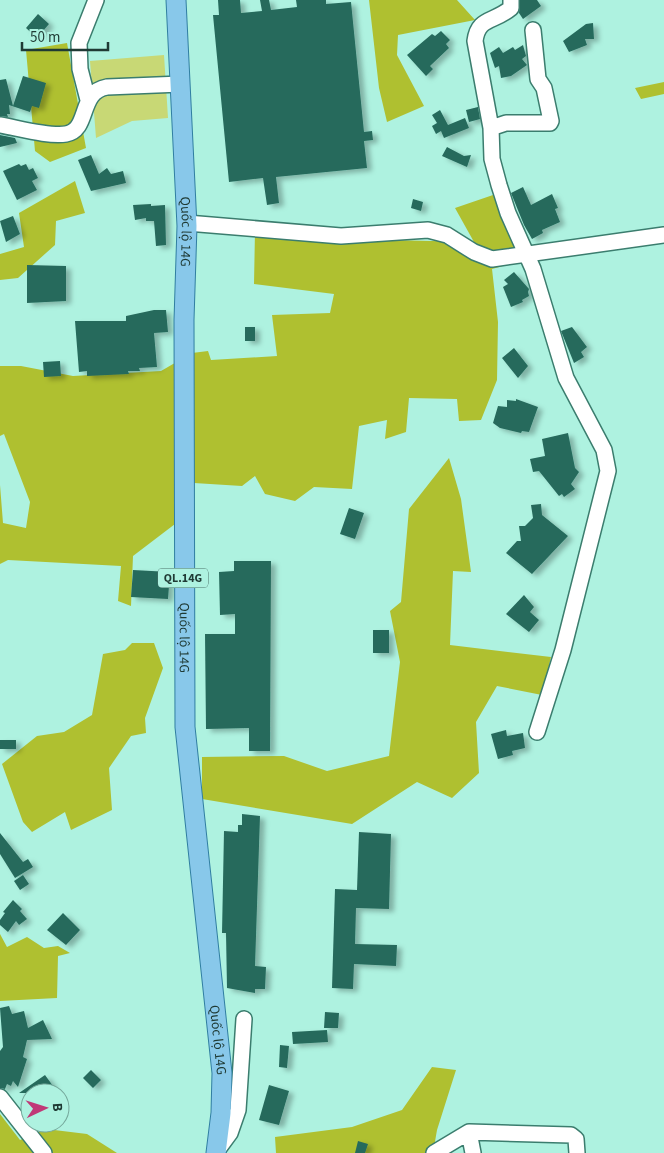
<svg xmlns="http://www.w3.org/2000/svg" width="664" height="1153" font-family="'Source Sans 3',sans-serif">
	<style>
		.green { fill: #c8d875 }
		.forest { fill: #afc030 }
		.building { fill: #266a5c; filter: url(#shadow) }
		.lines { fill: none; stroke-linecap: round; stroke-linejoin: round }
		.minor-casing { stroke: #3b7d6e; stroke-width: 18 }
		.major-casing { stroke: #307ea1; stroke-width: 21 }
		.minor { stroke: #fff; stroke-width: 15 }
		.major { stroke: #88c8ea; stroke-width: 19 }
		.labels { text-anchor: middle; stroke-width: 5; stroke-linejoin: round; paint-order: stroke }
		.shield { fill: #aef2e0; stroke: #4a7168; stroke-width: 1 }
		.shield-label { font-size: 12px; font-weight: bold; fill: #1f3a34 }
		.street-label { font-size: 14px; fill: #1f3a34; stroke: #aef2e0 }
	</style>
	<defs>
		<filter id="shadow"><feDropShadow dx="5" dy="3" stdDeviation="2.5" flood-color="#0004"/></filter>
	</defs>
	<rect width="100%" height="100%" fill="#aef2e0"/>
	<path class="green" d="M 164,55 L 168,118 L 132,121 L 96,138 L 90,61 Z"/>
	<path class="forest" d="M 369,0 L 457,0 L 475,20 L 398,35 L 397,55 L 424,106 L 387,122 L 379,88 Z
		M 67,43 L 86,148 L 50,162 L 35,151 L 26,50 Z
		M 664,82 L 664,94 L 641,99 L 635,88 Z
		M 75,181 L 85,213 L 56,221 L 55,245 L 18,278 L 0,280 L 0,254 L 24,247 L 19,213 Z
		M 493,195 L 521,261 L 492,269 L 498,322 L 497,380 L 481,420 L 459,421 L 457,399 L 409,398 L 406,432 L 385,439 L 387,420 L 359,426 L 352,489 L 314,487 L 295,501 L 265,494 L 255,476 L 242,486 L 194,483 L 175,524 L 133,556 L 131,606 L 118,601 L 121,566 L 8,560 L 0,564 L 0,485 L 3,523 L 26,528 L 30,502 L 4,434 L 0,436 L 0,366 L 21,366 L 73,376 L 161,371 L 192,353 L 208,351 L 211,360 L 277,356 L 272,315 L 330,313 L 334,294 L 254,284 L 255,231 L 348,239 L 474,242 L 455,208 Z
		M 449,458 L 461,499 L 471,572 L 453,571 L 450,645 L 551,657 L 542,695 L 497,686 L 476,722 L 479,773 L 452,798 L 417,782 L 352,824 L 202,799 L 202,757 L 284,756 L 327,771 L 389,756 L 400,662 L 390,611 L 401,602 L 409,509 Z
		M 132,643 L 154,643 L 163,668 L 145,718 L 146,733 L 131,736 L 109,768 L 112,810 L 71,830 L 65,812 L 32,832 L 23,822 L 2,764 L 37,736 L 64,732 L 92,715 L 103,654 L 125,650 Z
		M 0,934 L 7,947 L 27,937 L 44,948 L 58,946 L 70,953 L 58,956 L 57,998 L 0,1001 Z
		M 432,1067 L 456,1070 L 437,1130 L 433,1153 L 276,1153 L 275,1137 L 352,1127 L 402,1110 Z
		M 0,1114 L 20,1140 L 46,1129 L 87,1134 L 117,1153 L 0,1153 Z"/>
	<path class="building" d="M 218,0 L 240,0 L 241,13 L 262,11 L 260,0 L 269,0 L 271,10 L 297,7 L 296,0 L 326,0 L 326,4 L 351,2 L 364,132 L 372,131 L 373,140 L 364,141 L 367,168 L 276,177 L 279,203 L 267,205 L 263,178 L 229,182 L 213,15 L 219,15 Z
		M 520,0 L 537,0 L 541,6 L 523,19 L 519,13 Z
		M 38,14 L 49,24 L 37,38 L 26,28 Z
		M 593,23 L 594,39 L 585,39 L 587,45 L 569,52 L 563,41 L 586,24 Z
		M 441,31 L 450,40 L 446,44 L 449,48 L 430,66 L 433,69 L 426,76 L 407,55 L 432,34 L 435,36 Z
		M 523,45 L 526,56 L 522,59 L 527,65 L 511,76 L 501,78 L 499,66 L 495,68 L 490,53 L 499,47 L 503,53 L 513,47 L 515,50 Z
		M 23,76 L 46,83 L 39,108 L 32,106 L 30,112 L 9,105 L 10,114 L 7,114 L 8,117 L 0,116 L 0,80 L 6,79 L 13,106 Z
		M 478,107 L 480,119 L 469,122 L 466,110 Z
		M 440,110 L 448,125 L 465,118 L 469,128 L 444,138 L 441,131 L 436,134 L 432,126 L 437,123 L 432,115 Z
		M 0,135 L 15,138 L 17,143 L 0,147 Z
		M 447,147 L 464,156 L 471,155 L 467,167 L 442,156 Z
		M 91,155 L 99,174 L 107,168 L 111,174 L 123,171 L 126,183 L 91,191 L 78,160 Z
		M 19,164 L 21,166 L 26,164 L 29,170 L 33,168 L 38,178 L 32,181 L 37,190 L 17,200 L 3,171 Z
		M 523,187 L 531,205 L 552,194 L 558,208 L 555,209 L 560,222 L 542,230 L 543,233 L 532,239 L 524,225 L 511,193 Z
		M 413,199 L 423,202 L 421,211 L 411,208 Z
		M 151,204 L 151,206 L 165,205 L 166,245 L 156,246 L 154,221 L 146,221 L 146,218 L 135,220 L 133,205 Z
		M 13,216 L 20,234 L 6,242 L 0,221 Z
		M 27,265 L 66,266 L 66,301 L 27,303 Z
		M 514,272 L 529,289 L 528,292 L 529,296 L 522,300 L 523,302 L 511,307 L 503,287 L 508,284 L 504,280 Z
		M 154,310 L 166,310 L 168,332 L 154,333 L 157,367 L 139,368 L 140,371 L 128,371 L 129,374 L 87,376 L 87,371 L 79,372 L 75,321 L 126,321 L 126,316 Z
		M 245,327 L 255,327 L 255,341 L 245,341 Z
		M 572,327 L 587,347 L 581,352 L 584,357 L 574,363 L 561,331 Z
		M 514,348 L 528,366 L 518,378 L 502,358 Z
		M 60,361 L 61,376 L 44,377 L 43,362 Z
		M 516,399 L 538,407 L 529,432 L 522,431 L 521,433 L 500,428 L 493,423 L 498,406 L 507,407 L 507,400 L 516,401 Z
		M 568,433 L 575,468 L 579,472 L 571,484 L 575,489 L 564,497 L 562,494 L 559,496 L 539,471 L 533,472 L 530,459 L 545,456 L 542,439 Z
		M 541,504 L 542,515 L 568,536 L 532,574 L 506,553 L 517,541 L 521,541 L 519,526 L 525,526 L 533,518 L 531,505 Z
		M 349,508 L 364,513 L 355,539 L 340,534 Z
		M 234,561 L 271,561 L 270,751 L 249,751 L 249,728 L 206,729 L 205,634 L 235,634 L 235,614 L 220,615 L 219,572 L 234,571 Z
		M 133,570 L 170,572 L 168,599 L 131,597 Z
		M 524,595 L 534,607 L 530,612 L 539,620 L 529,632 L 506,614 Z
		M 373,630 L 389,630 L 389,653 L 373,653 Z
		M 506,730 L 507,736 L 523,733 L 525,748 L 512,751 L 513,755 L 498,759 L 491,734 Z
		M 0,740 L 16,740 L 16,749 L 0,749 Z
		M 242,814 L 260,816 L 255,966 L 266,967 L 265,989 L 255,989 L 255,993 L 227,988 L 226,933 L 222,933 L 224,831 L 238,832 L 238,825 L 242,825 Z
		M 359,832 L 391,834 L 389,909 L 356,908 L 355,944 L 397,945 L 396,966 L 354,964 L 353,989 L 332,988 L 335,889 L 357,890 Z
		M 0,833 L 23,862 L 28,859 L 33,867 L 15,878 L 0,854 Z
		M 23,875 L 29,884 L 20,890 L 14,881 Z
		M 13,900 L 22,909 L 20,911 L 27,919 L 19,925 L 16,921 L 8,932 L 0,925 L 0,920 L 5,913 L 3,912 Z
		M 63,913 L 80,930 L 66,945 L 47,930 Z
		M 9,1006 L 12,1014 L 24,1011 L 28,1028 L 43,1020 L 52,1039 L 27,1040 L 23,1057 L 27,1059 L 18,1087 L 13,1081 L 11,1086 L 7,1084 L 5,1089 L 0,1088 L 0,1051 L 3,1047 L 0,1008 Z
		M 325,1012 L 339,1013 L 338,1028 L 324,1028 Z
		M 327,1030 L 328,1042 L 293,1044 L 292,1032 Z
		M 280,1045 L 289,1046 L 287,1068 L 279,1067 Z
		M 91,1070 L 101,1080 L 93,1088 L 83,1078 Z
		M 45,1075 L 53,1086 L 43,1093 L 19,1093 Z
		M 269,1085 L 289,1091 L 279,1125 L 259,1120 Z
		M 358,1141 L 368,1144 L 365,1153 L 355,1153 Z"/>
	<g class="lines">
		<defs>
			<path id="minor" d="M 511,0 L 511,8 C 493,23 478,17 475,41 L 491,128 L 492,159 L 499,185 L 508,213 L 533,269 L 566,378 L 604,450 L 608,471 L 563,650 L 537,732
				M 88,100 L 80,69 L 79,43 L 96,0
				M 0,125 C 18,128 49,137 66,134 C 90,130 78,92 107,87 L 181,84
				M 491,128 L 506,123 L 550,123 L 551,121 L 544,88 L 538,79 L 533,30
				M 187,223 L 341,236 L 428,230 L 447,235 L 474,252 L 492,259 L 664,235
				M 0,1097 L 44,1153
				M 469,1132 L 473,1153
				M 216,1152 L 230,1133 L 238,1110 L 244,1019
				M 434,1153 L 469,1132 L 571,1135 L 576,1139 L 577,1153"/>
			<g id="major">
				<path id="s1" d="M 176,0 L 187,226 L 184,320 L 185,727 L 222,1073 L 221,1113 L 216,1153"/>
			</g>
		</defs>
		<use href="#minor" class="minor-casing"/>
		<use href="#major" class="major-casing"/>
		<use href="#minor" class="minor"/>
		<use href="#major" class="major"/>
	</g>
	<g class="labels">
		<rect class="shield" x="158" y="568.5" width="50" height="19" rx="4"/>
		<g class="shield-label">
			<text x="183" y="582">QL.14G</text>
		</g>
		<g class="street-label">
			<text dy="5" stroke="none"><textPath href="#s1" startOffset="232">Quốc lộ 14G</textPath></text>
			<text dy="5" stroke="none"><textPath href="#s1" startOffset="638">Quốc lộ 14G</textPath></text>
			<text dy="5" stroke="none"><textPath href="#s1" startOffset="1042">Quốc lộ 14G</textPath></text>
		</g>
	</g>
	<g transform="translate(45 1108) rotate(86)"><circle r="24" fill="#aef2e0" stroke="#75a89b"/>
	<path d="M0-4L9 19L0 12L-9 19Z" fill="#c03877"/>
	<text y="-8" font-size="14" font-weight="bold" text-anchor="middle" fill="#1f3a34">B</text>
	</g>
	<path d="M22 42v8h86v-8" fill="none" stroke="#1f3a34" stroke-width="2.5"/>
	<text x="30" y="42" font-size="15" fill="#1f3a34" stroke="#aef2e0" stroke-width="4" paint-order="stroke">50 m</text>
</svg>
